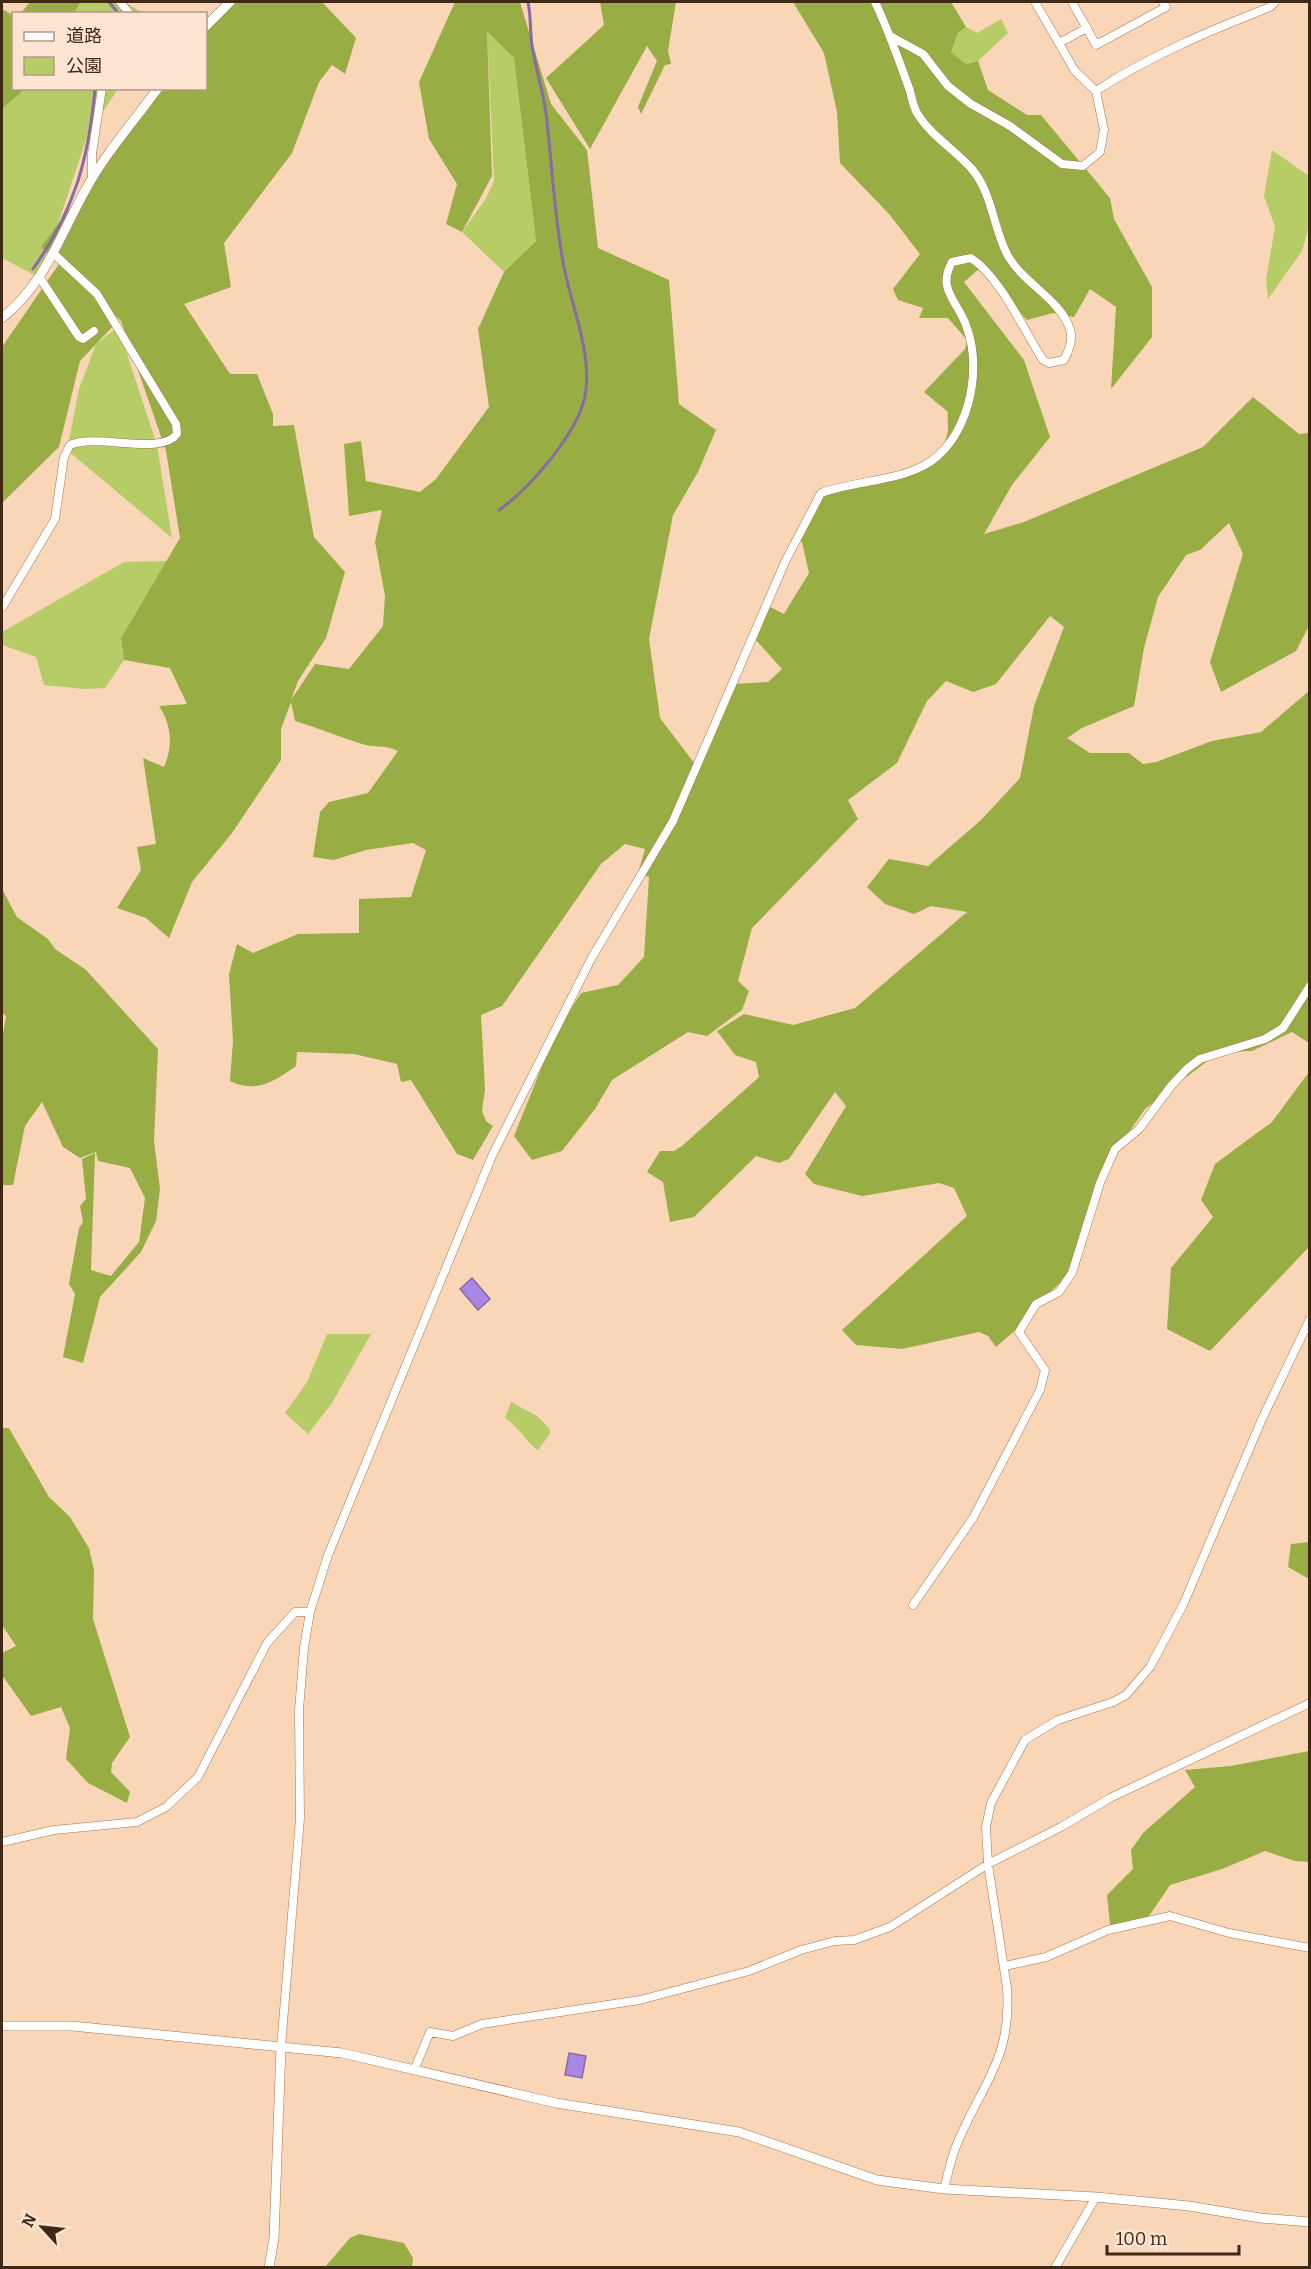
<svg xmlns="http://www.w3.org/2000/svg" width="1311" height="2269" font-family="Bitter,'Noto Sans JP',serif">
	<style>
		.green { fill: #b6cc67 }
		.forest { fill: #98ad43 }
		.water { fill: #a787e1; stroke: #886aa4; stroke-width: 1.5 }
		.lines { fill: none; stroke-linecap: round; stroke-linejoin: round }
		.stream { stroke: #886aa4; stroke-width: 3 }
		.minor-casing { stroke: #aa7345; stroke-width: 9 }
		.tertiary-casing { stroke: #aa7345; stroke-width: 10 }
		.minor { stroke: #fff; stroke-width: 8 }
		.tertiary { stroke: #fff; stroke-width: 9 }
	</style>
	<rect width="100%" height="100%" fill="#fad6b9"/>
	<path class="green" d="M 80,2 L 124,2 L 143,13 L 75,14 Z
		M 1001,19 L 1008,33 L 978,61 L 966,64 L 951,52 L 958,33 L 966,27 L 977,33 Z
		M 487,30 L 514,58 L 536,241 L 504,272 L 462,232 L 485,200 L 494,181 Z
		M 25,89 L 118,89 L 88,134 L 40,278 L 2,258 L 2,109 Z
		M 1272,150 L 1309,176 L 1309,225 L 1302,251 L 1268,299 L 1266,279 L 1275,227 L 1264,196 Z
		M 118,327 L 157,445 L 172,538 L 67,450 L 79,389 L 96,344 Z
		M 167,561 L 121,638 L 124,660 L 105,688 L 84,689 L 44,685 L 36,657 L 2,645 L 2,632 L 124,562 Z
		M 327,1334 L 371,1334 L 332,1403 L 308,1434 L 285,1413 L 307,1382 Z
		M 511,1402 L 537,1416 L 550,1429 L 550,1434 L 538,1450 C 524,1441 520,1427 505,1418 Z"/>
	<path class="forest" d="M 30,2 L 80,2 L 75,13 L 21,13 Z
		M 237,2 L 322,2 L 356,38 L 345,74 L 332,65 L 319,82 L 292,153 L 224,243 L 231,287 L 184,304 L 230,374 L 257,374 L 273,414 L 273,426 L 294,425 L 314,537 L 345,572 L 326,638 L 298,681 L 291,700 L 315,664 L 349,669 L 383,626 L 385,596 L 375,542 L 382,510 L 349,516 L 344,444 L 361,441 L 366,481 L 420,492 L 436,479 L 489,407 L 478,329 L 504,272 L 536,241 L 514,58 L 487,31 L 492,176 L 462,232 L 446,224 L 457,184 L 429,139 L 419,82 L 455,2 L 520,2 L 551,104 L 587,150 L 598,248 L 669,280 L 679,404 L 716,430 L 698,472 L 673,515 L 649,639 L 660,718 L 695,764 L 733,684 L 768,682 L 782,669 L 755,639 L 768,606 L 784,614 L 809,573 L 802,542 L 796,539 C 802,528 808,511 817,503 C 848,473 937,482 947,435 C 949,428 947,420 948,412 L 924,392 L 965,349 L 967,340 L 948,318 L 919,318 L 923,308 L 898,300 L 893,289 L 920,254 L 889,214 L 840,163 L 837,112 L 824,53 L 793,2 L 951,2 L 966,27 L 958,33 L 951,52 L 966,64 L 978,61 L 988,90 L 1027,115 L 1041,115 L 1110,198 L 1114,219 L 1152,287 L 1152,337 L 1111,389 L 1116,307 L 1090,289 L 1074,317 L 1053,313 L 1027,320 L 980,268 L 964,282 L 1024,360 L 1050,437 L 1012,485 L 984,534 L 1024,522 L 1203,447 L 1253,397 L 1299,434 L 1309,433 L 1309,626 L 1296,651 L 1221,692 L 1210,662 L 1243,554 L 1229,523 L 1200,550 L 1186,555 L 1158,597 L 1144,648 L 1134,706 L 1082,728 L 1067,738 L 1090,753 L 1129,753 L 1143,764 L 1156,762 L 1212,741 L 1261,732 L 1309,691 L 1309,1043 L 1292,1032 L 1252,1051 L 1219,1052 L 1145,1109 L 1111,1158 L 1068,1276 L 1036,1304 L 1018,1328 L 996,1347 L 988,1336 L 979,1332 L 902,1349 L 856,1345 L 842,1330 L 967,1216 L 954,1188 L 939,1183 L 862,1196 L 814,1184 L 805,1174 L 846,1106 L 835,1092 L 789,1159 L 779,1163 L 756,1156 L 694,1217 L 670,1222 L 663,1182 L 647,1172 L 660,1151 L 674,1151 L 682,1146 L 759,1077 L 756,1062 L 735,1055 L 717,1031 L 744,1014 L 793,1025 L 855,1008 L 967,912 L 931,906 L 914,914 L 885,904 L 867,887 L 889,859 L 928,866 L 981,820 L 1020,778 L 1034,706 L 1064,627 L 1050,616 L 996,684 L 973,692 L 946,681 L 927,701 L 897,763 L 848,800 L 858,819 L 752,928 L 738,981 L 749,991 L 742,1010 L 707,1036 L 688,1032 L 612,1080 L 595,1109 L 562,1151 L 532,1160 L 514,1136 L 555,1034 L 581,993 L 618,985 L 644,957 L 649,877 L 638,873 L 645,849 L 625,844 L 601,864 L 502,1006 L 481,1015 L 485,1089 L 482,1111 L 486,1121 L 493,1126 L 473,1160 L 457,1154 L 411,1080 L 401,1082 L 397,1064 L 354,1054 L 297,1052 L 296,1066 C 275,1081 256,1094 230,1081 L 233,1041 L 229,974 L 237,944 L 253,953 L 298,934 L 359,933 L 359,899 L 411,897 L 426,850 L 413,843 L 366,850 L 334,860 L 313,857 L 320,812 L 329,802 L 368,793 L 398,751 C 383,744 375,748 362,744 C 340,737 318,728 295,721 L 291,702 L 281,729 L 281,760 L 232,833 L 192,882 L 169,938 L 146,918 L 117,908 L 141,870 L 137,847 L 156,844 L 143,758 L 164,767 C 173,747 172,725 159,706 L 187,704 L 170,668 L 124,660 L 121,638 L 180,538 L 166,451 L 121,321 L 97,299 L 114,325 L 80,361 L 59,447 L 2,503 L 2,347 L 59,264 L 41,247 L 158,89 L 206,88 L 206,27 Z
		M 600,2 L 676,2 L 668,51 L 671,64 L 665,65 L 641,114 L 638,107 L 657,61 L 647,46 L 590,149 L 546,78 L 604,25 Z
		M 2,9 L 13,15 L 14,88 L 25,89 L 2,109 Z
		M 2,889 L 17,917 L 48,939 L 55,949 L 86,970 L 158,1049 L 154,1141 L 160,1189 L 156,1221 L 141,1252 L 100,1297 L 83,1363 L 63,1357 L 75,1294 L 69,1284 L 79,1228 L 83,1222 L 80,1206 L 86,1199 L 82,1159 L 95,1153 L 91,1270 L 111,1276 L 139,1242 L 145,1198 L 130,1168 L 98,1161 L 96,1152 L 80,1158 L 63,1147 L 42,1102 L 25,1126 L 13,1185 L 2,1185 L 2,1040 L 6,1016 L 2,1013 Z
		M 1309,1072 L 1309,1247 L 1210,1351 L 1167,1329 L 1171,1268 L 1213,1217 L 1201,1200 L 1215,1164 L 1272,1122 Z
		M 2,1428 L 9,1428 L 49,1497 L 70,1517 L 89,1548 L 94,1570 L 93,1619 L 130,1737 L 112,1763 L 111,1772 L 130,1792 L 127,1803 L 88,1783 L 66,1759 L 70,1728 L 61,1707 L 31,1716 L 2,1675 L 2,1653 L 16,1646 L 2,1625 Z
		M 1309,1542 L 1310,1542 L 1309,1579 L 1288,1567 L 1291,1544 Z
		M 1309,1751 L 1309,1862 L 1295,1861 L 1265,1851 L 1222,1869 L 1170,1885 L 1147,1919 L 1111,1933 L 1107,1895 L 1133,1869 L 1131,1850 L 1143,1833 L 1195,1787 L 1185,1770 L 1231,1766 Z
		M 359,2234 L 404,2243 L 413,2258 L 412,2267 L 325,2267 L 350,2238 Z"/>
	<path class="water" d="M 472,1278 L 490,1299 L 478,1310 L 460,1289 Z
		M 569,2053 L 586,2056 L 582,2078 L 565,2075 Z"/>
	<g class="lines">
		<path class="stream" d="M 109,2 L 119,14
			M 33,269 C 74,211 89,159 95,88
			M 499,510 C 529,489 575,436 584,400 C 595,358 570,303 563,262 C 554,213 552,163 546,113 C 543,91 536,69 532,46 C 530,31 531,17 528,2"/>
		<defs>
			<path id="minor" d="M 120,2 L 130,14
				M 1072,2 L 1096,45 L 1166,7 L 1163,2
				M 892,37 L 923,54 L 948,86 L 971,104 L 1010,126 L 1062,164 L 1083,166 L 1100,152 L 1104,130 L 1096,91 L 1075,71 L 1035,2
				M 1059,43 L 1087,28
				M 1096,91 C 1151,55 1209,31 1270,7 L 1275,2
				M 92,178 L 92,154 L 102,88
				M 40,278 L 79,337 L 83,339 L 94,331
				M 2,608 L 55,519 L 64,457 L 70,445 C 98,433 161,456 177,434 L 176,424 L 97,294 L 54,254
				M 913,1605 L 973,1518 L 1040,1390 L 1045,1370 L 1019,1332 L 1036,1304 L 1059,1292 L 1072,1273 L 1100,1183 L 1115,1149 L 1139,1129 L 1171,1086 L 1187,1069 L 1200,1059 L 1265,1039 L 1283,1028 L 1310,986
				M 2,1842 L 54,1830 L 137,1822 L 166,1807 L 198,1777 L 267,1643 L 295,1612 L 310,1612
				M 1005,1966 L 1046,1957 L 1108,1930 L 1170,1916 L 1229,1933 L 1310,1948
				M 281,2047 L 300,1818 L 299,1710 L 304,1648 L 310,1612 L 328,1555 L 492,1156 L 591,959 L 673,821 L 785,562 L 821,493 C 854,481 892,482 923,466 C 968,443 983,372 967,328 C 959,302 936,290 952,262 L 971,258 C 1001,278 1023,329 1043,360 L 1049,363 L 1064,360 C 1069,351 1073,339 1070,329 C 1059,298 1024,284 1008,256 C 993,229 993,193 971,168 C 954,149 930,135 917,113 C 913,106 912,98 910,91 C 899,61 889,31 875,2
				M 415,2068 L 430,2032 L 453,2036 L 482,2024 L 640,2000 L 749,1971 L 801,1950 L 835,1941 L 854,1940 L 890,1927 L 988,1864 L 1061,1827 L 1110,1798 L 1310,1703
				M 944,2189 C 948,2174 951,2158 957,2144 C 982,2083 1012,2060 1007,1988 L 988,1864 L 986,1827 L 991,1803 L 1025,1740 L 1058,1720 L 1113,1702 L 1126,1695 L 1150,1667 L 1183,1605 L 1262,1419 L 1310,1319
				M 1055,2268 L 1096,2197"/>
			<path id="tertiary" d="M 206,26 L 230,2
				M 2,318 C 45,284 60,235 86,189 C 105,154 134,121 158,88
				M 2,2026 L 72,2026 L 342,2053 L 556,2103 L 739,2132 L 877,2180 L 944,2189 L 1096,2197 L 1189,2206 L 1260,2218 L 1310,2222
				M 269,2268 L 274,2238 L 281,2047"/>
		</defs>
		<use href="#minor" class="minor-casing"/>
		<use href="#tertiary" class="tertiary-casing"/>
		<use href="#minor" class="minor"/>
		<use href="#tertiary" class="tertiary"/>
	</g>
	<rect width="1311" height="2269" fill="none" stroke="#3f2815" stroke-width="6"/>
	<rect x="12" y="12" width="195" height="78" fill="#fee5d3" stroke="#b29987" stroke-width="1.5"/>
	<rect x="24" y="32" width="30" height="9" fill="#ffffff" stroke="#b29987" stroke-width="1.5"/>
	<text x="66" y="42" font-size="18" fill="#3f2815">道路</text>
	<rect x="24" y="57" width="30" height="18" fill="#b6cc67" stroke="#b29987" stroke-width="1.5"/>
	<text x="66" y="72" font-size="18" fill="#3f2815">公園</text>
	<g transform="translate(42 2227) rotate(297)" stroke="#fee5d3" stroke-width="4.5" paint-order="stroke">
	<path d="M0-4.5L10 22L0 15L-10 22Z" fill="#3f2815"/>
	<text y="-9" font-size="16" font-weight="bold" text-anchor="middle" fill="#3f2815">N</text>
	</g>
	<path d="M1107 2245v9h132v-9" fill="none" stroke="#3f2815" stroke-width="3"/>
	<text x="1116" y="2245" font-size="18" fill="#3f2815" stroke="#fee5d3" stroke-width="4.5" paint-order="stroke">100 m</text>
</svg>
